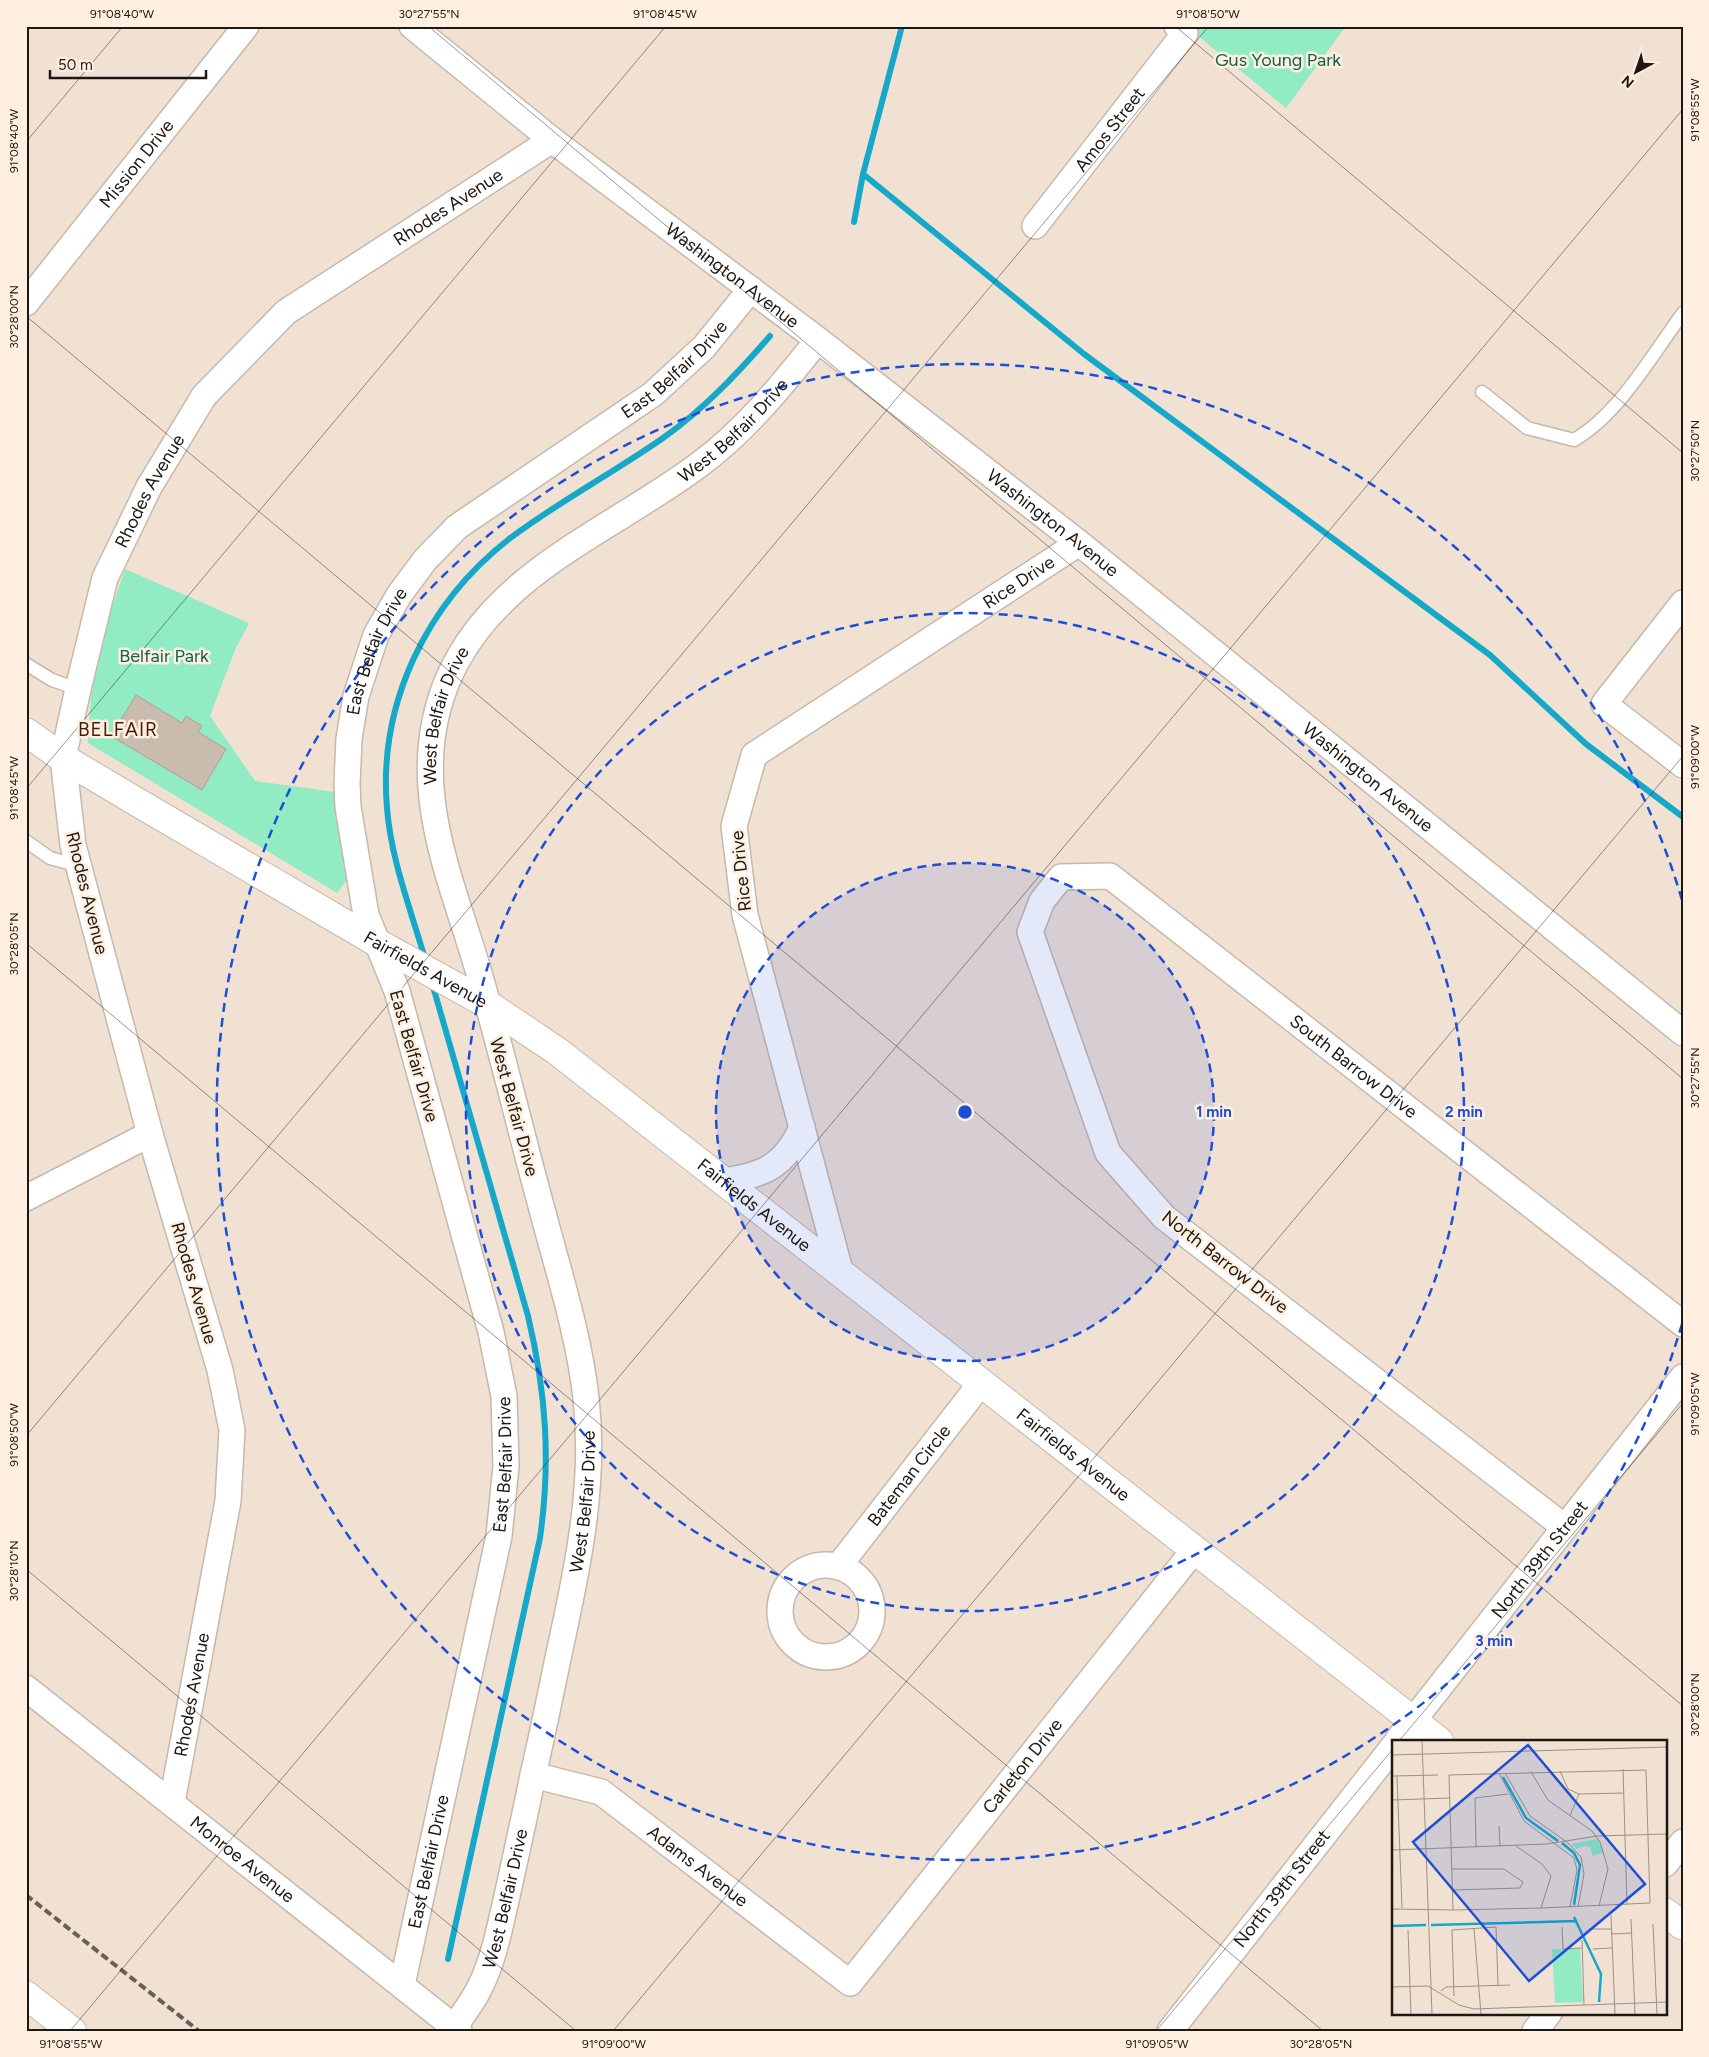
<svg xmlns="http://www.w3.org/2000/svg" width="1709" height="2057" font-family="Figtree,sans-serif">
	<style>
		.green { fill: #91ebc3 }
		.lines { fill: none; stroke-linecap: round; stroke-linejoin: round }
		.stream { stroke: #15a8c9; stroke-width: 6 }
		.building { fill: #c9bbad; stroke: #ad9f92 }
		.lane-casing { stroke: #c6b8ab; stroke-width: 15 }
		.street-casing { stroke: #c6b8ab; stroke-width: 28 }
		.secondary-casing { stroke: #c6b8ab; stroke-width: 30 }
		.lane { stroke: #fff; stroke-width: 12 }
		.street { stroke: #fff; stroke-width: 25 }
		.secondary { stroke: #fff; stroke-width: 28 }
		.rail { stroke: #695f57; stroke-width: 4; stroke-dasharray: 8 4; stroke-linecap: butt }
		.ticks { fill: none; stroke: #1e1813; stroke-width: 1; stroke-opacity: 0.45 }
		.ring { fill: none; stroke: #1d4ed8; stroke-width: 2.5; stroke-dasharray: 9 6 }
		.labels { text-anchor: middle; stroke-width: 5; stroke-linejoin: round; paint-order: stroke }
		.park-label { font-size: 18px; fill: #106448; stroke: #feefe0 }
		.street-label { font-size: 18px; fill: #1e1813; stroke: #feefe0 }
		.neighbourhood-label { font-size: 19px; letter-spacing: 1px; fill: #491b00; stroke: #feefe0 }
		.inset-river { fill: none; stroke: #15a8c9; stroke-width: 2.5 }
		.inset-road { fill: none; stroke: #9c9186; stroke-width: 1 }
		.view { fill: #1d4ed8; fill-opacity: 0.15; stroke: #1d4ed8; stroke-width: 2.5 }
		.inset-edge { fill: none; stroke: #1e1813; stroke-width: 2.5 }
		.centre { fill: #1d4ed8; stroke: #feefe0; stroke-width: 2.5 }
		.ring-label { font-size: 15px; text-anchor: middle; font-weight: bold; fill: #1d4ed8; stroke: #feefe0; stroke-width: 5; stroke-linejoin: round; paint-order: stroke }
		.neatline { fill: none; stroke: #1e1813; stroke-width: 2 }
		.ticks-label { font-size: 12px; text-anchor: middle; fill: #1e1813 }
	</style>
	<rect width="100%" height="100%" fill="#f0e1d3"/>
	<path class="green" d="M 1186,26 L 1346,26 L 1286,108 Z
		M 125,569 L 249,623 L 235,650 L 210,716 L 255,781 L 335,792 L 349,877 L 337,893 L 88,743 L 91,697 L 104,631 Z"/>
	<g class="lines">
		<path class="stream" d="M 863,174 L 1084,354 L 1490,655 L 1586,744 L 1683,817
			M 854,222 L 863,174 L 902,26
			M 425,959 C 411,910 391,860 387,808 C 378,703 427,603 509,539 C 558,502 613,473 663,438 C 704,409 737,374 770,336
			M 432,983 L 528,1316 C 546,1392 551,1460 540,1538 L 448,1959"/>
	</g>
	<path class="building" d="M 136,695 L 182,723 L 186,716 L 202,726 L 198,732 L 226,749 L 202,790 L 111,736 Z"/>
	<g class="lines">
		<defs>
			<path id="lane" d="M 1482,392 L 1527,428 L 1574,440 C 1619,414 1652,355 1683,313
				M 26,664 L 52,680 L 78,689
				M 26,841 L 50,858 L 79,866"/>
			<g id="street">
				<path id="s1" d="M 412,26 L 552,140 L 818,340 L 1079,543 L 1683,1033"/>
				<path id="s2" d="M 1035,226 L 1185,33 L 1177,26"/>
				<path id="s3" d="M 26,303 L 246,26"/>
				<path d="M 1683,603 L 1604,704 L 1683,765"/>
				<path d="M 724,1181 C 764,1175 785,1166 802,1127"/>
				<path d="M 26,1198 L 150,1134"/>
				<path id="s4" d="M 841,1274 L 745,915 L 734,826 L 754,755 L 1079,543"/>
				<path id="s5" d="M 1563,1526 L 1164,1217 L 1108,1153 L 1030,932 L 1042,901 L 1061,877 L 1110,876 L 1683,1324"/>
				<circle cx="826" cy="1611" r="46"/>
				<path id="s6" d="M 838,1567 L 981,1383"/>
				<path id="s7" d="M 26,1688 L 459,2031"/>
				<path id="s8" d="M 1397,1741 L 1683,1377"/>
				<path id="s9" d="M 533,1775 L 601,1792 L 850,1983 L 1195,1549"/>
				<path id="s10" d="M 172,1802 L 228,1501 L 232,1430 L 220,1370 L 150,1134 L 73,845 L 63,758 L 78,689 L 105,578 L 149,487 L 204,396 L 286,312 L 552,140"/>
				<path d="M 1665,1864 L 1683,1842"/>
				<path id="s11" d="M 402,1985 L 499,1536 L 506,1466 L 504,1396 L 491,1332 L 397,991 L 366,915 L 348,807 L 347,784 L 349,739 L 356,696 L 376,635 L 399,595 L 425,560 L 457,527 L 653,394 L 704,347 L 751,289"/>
				<path id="s12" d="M 454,2027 C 463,2014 473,2002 480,1987 C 494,1959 500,1926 507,1896 C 516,1855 525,1815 533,1775 C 544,1728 553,1681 563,1635 C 580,1556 595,1479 586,1398 C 579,1335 559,1274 543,1213 C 521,1133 502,1052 479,973 C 450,874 404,780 449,677 C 496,571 613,530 700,464 C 746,430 782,385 818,340"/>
				<path id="s13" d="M 1170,2031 L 1393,1747"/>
				<path d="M 1535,2031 L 1549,2013"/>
			</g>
			<g id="secondary">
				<path id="s14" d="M 26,732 L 63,758 L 137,802 L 376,942 L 487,1004 L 557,1051 L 1439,1741"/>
				<path d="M 1665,1912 L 1683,1926"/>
				<path d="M 26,1995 L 72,2031"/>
			</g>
		</defs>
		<use href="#lane" class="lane-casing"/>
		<use href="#street" class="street-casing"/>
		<use href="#secondary" class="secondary-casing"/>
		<use href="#lane" class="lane"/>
		<use href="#street" class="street"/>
		<use href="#secondary" class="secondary"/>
		<path class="rail" d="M 26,1895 L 199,2031"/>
	</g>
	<path class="ticks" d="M 428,26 L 1683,1079M 1175,26 L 1683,453M 26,142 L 123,26M 26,316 L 1683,1706M 26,789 L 666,26M 26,943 L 1323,2031M 26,1436 L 1209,26M 26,1569 L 576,2031M 1399,1741 L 1683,1403M 70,2031 L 1683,109M 613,2031 L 1683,756M 1156,2031 L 1393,1749"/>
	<circle cx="965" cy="1112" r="249" fill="#1d4ed8" fill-opacity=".12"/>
	<g class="ring">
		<circle cx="965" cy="1112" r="249"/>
		<circle cx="965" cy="1112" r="499"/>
		<path d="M1682 1324A748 748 0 1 1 1682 900"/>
	</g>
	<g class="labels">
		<g class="park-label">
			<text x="1278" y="66">Gus Young Park</text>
			<text x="164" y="662">Belfair Park</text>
		</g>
		<g class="street-label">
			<text dy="6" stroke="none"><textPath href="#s2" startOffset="122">Amos Street</textPath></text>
			<text dy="6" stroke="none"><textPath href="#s3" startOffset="178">Mission Drive</textPath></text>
			<text dy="6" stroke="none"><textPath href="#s10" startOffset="1774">Rhodes Avenue</textPath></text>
			<text dy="6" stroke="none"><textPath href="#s1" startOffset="406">Washington Avenue</textPath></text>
			<text dy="6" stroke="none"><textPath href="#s11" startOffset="1791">East Belfair Drive</textPath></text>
			<text dy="6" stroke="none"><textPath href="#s12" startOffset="1774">West Belfair Drive</textPath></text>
			<text dy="6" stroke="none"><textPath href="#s10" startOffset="1354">Rhodes Avenue</textPath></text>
			<text dy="6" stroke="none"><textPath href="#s1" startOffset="811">Washington Avenue</textPath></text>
			<text dy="6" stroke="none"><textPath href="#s4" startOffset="851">Rice Drive</textPath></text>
			<text dy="6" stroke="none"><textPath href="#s11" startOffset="1371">East Belfair Drive</textPath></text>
			<text dy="6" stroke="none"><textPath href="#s12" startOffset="1354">West Belfair Drive</textPath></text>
			<text dy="6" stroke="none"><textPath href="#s1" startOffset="1216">Washington Avenue</textPath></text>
			<text transform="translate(741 871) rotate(-96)" y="6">Rice Drive</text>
			<text transform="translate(87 893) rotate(76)" y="6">Rhodes Avenue</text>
			<text dy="6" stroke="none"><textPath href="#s14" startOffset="465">Fairfields Avenue</textPath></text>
			<text transform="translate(414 1056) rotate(74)" y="6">East Belfair Drive</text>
			<text dy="6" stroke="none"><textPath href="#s5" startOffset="1246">South Barrow Drive</textPath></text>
			<text transform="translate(514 1107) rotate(75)" y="6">West Belfair Drive</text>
			<text dy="6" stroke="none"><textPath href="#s14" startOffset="870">Fairfields Avenue</textPath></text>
			<text transform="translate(1225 1262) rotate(38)" y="6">North Barrow Drive</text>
			<text transform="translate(194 1283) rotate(74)" y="6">Rhodes Avenue</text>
			<text dy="6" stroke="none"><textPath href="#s14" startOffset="1275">Fairfields Avenue</textPath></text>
			<text dy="6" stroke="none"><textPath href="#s11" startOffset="531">East Belfair Drive</textPath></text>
			<text dy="6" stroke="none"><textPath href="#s6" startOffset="116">Bateman Circle</textPath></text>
			<text dy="6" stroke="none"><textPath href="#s12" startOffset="545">West Belfair Drive</textPath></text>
			<text dy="6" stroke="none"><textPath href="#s8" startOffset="231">North 39th Street</textPath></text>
			<text dy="6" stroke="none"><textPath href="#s10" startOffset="109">Rhodes Avenue</textPath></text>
			<text dy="6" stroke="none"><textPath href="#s9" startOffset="661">Carleton Drive</textPath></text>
			<text dy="6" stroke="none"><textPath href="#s7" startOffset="276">Monroe Avenue</textPath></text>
			<text dy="6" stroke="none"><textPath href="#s11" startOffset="126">East Belfair Drive</textPath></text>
			<text dy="6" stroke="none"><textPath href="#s9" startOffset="192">Adams Avenue</textPath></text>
			<text dy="6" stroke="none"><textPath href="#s13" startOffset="181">North 39th Street</textPath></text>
			<text dy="6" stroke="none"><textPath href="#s12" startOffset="140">West Belfair Drive</textPath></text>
		</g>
		<g class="neighbourhood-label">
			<text x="118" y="736">BELFAIR</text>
		</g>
	</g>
	<g transform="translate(1392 1740)">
		<rect width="275" height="275" fill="#f0e1d3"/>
		<path d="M 205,99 L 212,112 L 201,116 L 198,107 L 191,106 L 185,109 L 179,104 ZM 160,209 L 188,209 L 191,262 L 163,263 Z" fill="#91ebc3"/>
		<path class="inset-river" d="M 111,37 L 134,78 L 166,101M 170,103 L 182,113 L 188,125 L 182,165M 182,177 L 209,234 L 207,262M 39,185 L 184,181M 0,186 L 34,185"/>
		<path class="inset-road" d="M 30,1 L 40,274M 0,15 L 275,7M 231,29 L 235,165M 168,31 L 176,49 L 187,54 L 231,53M 139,32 L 156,60 L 200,91 L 208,102 L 216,129 L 207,166M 107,33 L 132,81 L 182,118 L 185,130 L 178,167M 113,33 L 138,76 L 176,103 L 189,117 L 192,134 L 186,167M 0,36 L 46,35M 5,36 L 10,168M 0,60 L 58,58M 178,76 L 187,54M 107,86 L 108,106M 124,106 L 150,124 L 159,136 L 149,168M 84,107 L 83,58 L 116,54M 0,110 L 155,104 L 205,96 L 275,94M 60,129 L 112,129 L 131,142 L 128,148 L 61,150M 0,169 L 61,170 L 149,168 L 258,163 L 254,30 L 57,35 L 61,170M 219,175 L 223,274M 239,179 L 243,274M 261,184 L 265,274M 170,187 L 171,209 L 190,208M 82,188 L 89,274M 197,189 L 219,189M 16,190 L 19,274M 219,194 L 240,193M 190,200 L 192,265M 201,209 L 220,208M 0,247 L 36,246 L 67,265 L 82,269 L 275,262M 49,251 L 54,247 L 118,245M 62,256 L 60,190 L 104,187 L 106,245"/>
		<path class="view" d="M 136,5 L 253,144 L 137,241 L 21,102 Z"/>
		<rect width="275" height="275" class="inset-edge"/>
	</g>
	<circle cx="965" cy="1112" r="8" class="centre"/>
	<g class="ring-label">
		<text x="1214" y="1117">1 min</text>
		<text x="1464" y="1117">2 min</text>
		<text x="1494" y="1646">3 min</text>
	</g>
	<rect width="1709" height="2057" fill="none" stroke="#feefe0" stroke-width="55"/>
	<g transform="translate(1636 72) rotate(220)" stroke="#feefe0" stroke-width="4" paint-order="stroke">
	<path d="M0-4L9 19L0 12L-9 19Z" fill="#1e1813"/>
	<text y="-8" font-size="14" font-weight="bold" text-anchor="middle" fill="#1e1813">N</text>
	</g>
	<path d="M50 70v8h156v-8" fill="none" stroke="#1e1813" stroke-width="2.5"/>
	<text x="58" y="70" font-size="15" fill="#1e1813" stroke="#feefe0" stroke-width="4" paint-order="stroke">50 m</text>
	<rect x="28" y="28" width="1654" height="2002" class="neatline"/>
	<g class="ticks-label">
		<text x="122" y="18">91°08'40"W</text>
		<text x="429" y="18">30°27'55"N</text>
		<text x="665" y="18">91°08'45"W</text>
		<text x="1208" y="18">91°08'50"W</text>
		<text transform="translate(1695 110) rotate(-90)" y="4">91°08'55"W</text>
		<text transform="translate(14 141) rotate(-90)" y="4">91°08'40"W</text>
		<text transform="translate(14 317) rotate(-90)" y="4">30°28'00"N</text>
		<text transform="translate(1695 451) rotate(-90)" y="4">30°27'50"N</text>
		<text transform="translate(1695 757) rotate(-90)" y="4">91°09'00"W</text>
		<text transform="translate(14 788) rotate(-90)" y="4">91°08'45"W</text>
		<text transform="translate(14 944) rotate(-90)" y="4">30°28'05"N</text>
		<text transform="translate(1695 1078) rotate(-90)" y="4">30°27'55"N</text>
		<text transform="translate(1695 1404) rotate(-90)" y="4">91°09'05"W</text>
		<text transform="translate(14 1435) rotate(-90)" y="4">91°08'50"W</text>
		<text transform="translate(14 1571) rotate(-90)" y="4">30°28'10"N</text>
		<text transform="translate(1695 1705) rotate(-90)" y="4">30°28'00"N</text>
		<text x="71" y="2048">91°08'55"W</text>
		<text x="614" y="2048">91°09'00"W</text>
		<text x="1157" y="2048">91°09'05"W</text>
		<text x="1321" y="2048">30°28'05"N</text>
	</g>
</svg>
